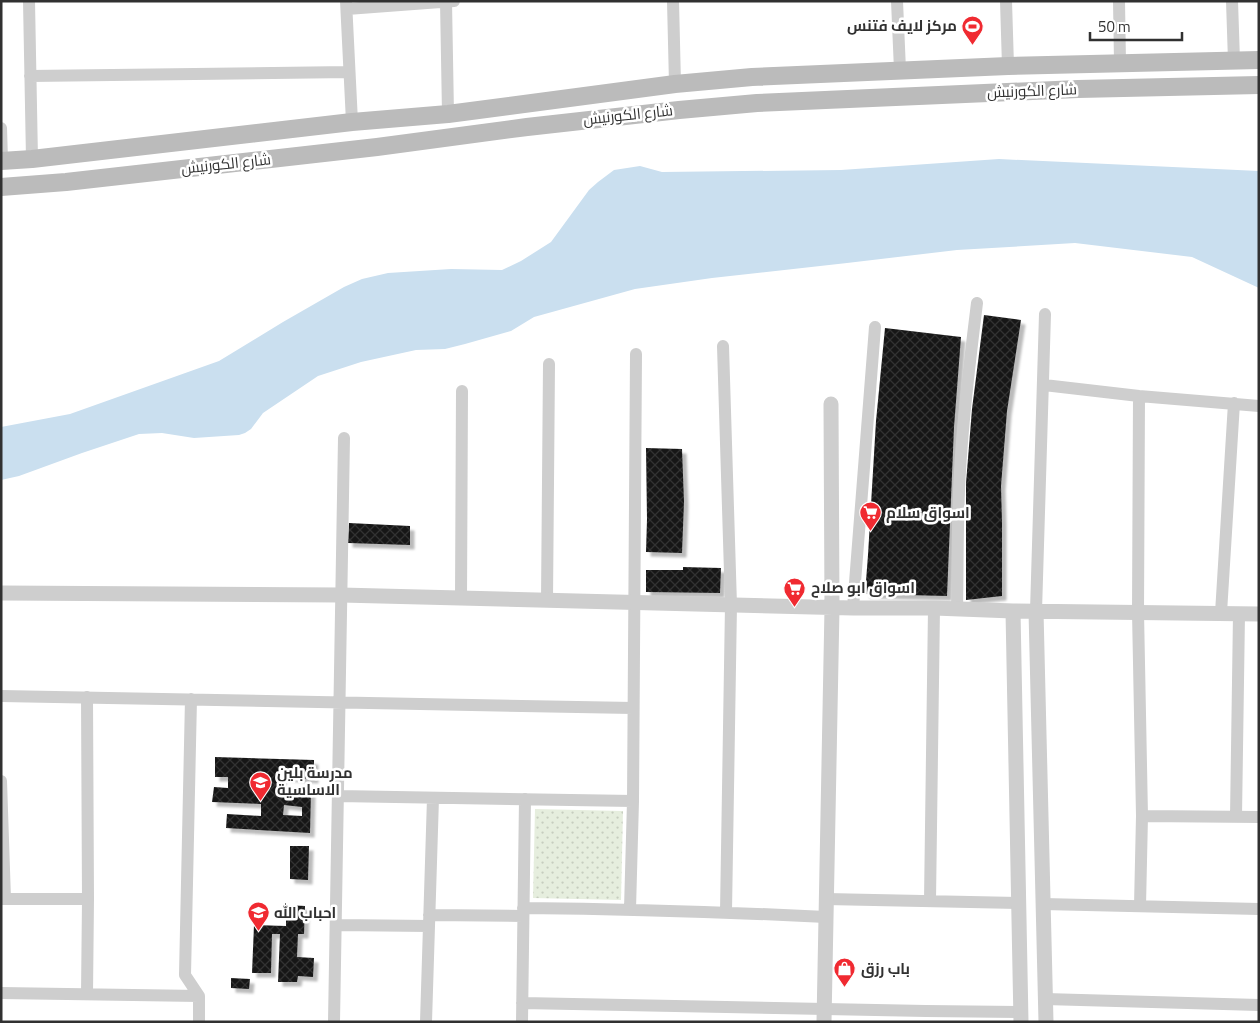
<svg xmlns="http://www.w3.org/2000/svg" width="1260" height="1023" font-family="'Titillium Web',Cairo,sans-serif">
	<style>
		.grass { fill: url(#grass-dots) }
		.water { fill: #cadfef }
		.building { fill: url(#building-cross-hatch); fill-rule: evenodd; filter: url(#shadow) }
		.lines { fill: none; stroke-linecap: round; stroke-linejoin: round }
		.minor { stroke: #cecece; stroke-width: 12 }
		.tertiary { stroke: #cecece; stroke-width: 15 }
		.secondary { stroke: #bbb; stroke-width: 18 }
		.labels { text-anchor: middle; stroke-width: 5; stroke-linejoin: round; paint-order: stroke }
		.poi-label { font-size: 15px; font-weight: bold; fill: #313131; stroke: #fff; text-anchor: start }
		.street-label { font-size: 15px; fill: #313131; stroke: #fff }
	</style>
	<defs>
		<pattern id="grass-dots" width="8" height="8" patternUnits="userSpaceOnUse" patternTransform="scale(1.25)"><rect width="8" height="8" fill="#e6eede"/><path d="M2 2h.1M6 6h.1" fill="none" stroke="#c6cdbf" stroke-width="1.8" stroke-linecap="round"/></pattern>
		<pattern id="building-cross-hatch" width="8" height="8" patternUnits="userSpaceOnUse" patternTransform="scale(1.25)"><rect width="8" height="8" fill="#181818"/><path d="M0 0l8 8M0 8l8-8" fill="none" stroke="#313131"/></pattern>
		<filter id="shadow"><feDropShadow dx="4.5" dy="4.5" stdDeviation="1" flood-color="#0004"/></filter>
	</defs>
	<rect width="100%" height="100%" fill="#fff"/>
	<path class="grass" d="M 535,809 L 623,811 L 621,900 L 533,898 Z"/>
	<path class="water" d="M 999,159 L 1259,171 L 1259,288 L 1192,257 L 1075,243 L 957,250 L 847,263 L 712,278 L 635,289 L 534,317 L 511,331 L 465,344 L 445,349 L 416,350 L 361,362 L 318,376 L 263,413 L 251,429 L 245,433 L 239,435 L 194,438 L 162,433 L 139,434 L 82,453 L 19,476 L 1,480 L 1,427 L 70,414 L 219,361 L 283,322 L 344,287 L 362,279 L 388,273 L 451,269 L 502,270 L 521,261 L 551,242 L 589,190 L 598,182 L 614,170 L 640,166 L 662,172 L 841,170 Z"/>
	<path class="building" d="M 984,315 L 1021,320 L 1007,411 L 1001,486 L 1002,522 L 1002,596 L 966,600 L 966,483 L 972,409 Z
		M 885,328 L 961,337 L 954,427 L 947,596 L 865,594 L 868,555 L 876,421 Z
		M 646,448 L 682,449 L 684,502 L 682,553 L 646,552 L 647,519 Z
		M 349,523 L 410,526 L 410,545 L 348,543 Z
		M 683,567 L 721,568 L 720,593 L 646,592 L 646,570 L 683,570 Z
		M 215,757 L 314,760 L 314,779 L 282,777 L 282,789 L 311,791 L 310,833 L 226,828 L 227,814 L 261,816 L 261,804 L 212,802 L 214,787 L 228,788 L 228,777 L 215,777 ZM 252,777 L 264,778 L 263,790 L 251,789 ZM 284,805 L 302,807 L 302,816 L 283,815 Z
		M 290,846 L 309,846 L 308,880 L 290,879 Z
		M 286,905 L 305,906 L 304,934 L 298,934 L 297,957 L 314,958 L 313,977 L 298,976 L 297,982 L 278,982 L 280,934 L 272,934 L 271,973 L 252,973 L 254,925 L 286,926 Z
		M 231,978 L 250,979 L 249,989 L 231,988 Z"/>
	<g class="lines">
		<path class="minor" d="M 29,1 L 32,159
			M 346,1 L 352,122
			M 446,1 L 448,114
			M 673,1 L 675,84
			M 897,1 L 900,70
			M 1006,1 L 1008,66
			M 1119,1 L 1120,63
			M 1232,1 L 1234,61
			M 347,9 L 454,1
			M 30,76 L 349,72
			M 1,128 L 2,160
			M 723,346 L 731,605 L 726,912
			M 1044,385 L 1139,396 L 1259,406
			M 1139,396 L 1138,612 L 1142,816 L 1140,906
			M 461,598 L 462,391
			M 547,600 L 549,364
			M 853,608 L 875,327
			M 957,609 C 958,563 957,517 960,471 C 963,415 970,359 977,303
			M 1036,611 L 1045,314
			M 1221,613 L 1234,403
			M 1,696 L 633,708
			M 191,699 L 185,975 L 199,996 L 199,1022
			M 1,781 L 5,899
			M 338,796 L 633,801
			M 1142,816 L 1259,817
			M 1236,817 L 1239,614
			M 1,899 L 88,899
			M 826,899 L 1019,903
			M 930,901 L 934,608
			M 1043,904 L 1259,909
			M 523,908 C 624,909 725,912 826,917
			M 630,909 L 633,801 L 636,354
			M 429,915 L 523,916
			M 336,925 L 429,926
			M 1,993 L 199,996
			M 87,994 L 88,899 L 87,697
			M 1045,999 L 1259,1005
			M 522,1003 L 926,1011 L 1021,1012
			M 334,1022 L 344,438
			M 426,1022 L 433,798
			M 522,1022 L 525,799"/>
		<path class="tertiary" d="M 1,593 L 341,595 L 853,608 L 934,608 L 1013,611 L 1259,614
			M 1013,611 L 1021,1022
			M 1036,611 L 1046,1022
			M 824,1022 L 832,608 L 831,404"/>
		<path class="secondary" d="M 1,161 L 32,159 L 352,122 L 448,114 L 675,84 L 752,77 L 1008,66 L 1259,60
			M 1,187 L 66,182 L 377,147 L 527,127 L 679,110 L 757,103 L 1078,89 L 1259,85"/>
	</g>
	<defs>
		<symbol id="stadium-pin" viewBox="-11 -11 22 30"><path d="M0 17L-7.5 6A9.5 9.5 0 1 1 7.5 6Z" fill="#f02a31" stroke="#fff"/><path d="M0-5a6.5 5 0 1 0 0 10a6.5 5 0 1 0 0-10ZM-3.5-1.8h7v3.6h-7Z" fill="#fff"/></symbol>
		<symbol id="supermarket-pin" viewBox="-11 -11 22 30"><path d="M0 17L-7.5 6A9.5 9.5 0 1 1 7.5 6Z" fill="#f02a31" stroke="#fff"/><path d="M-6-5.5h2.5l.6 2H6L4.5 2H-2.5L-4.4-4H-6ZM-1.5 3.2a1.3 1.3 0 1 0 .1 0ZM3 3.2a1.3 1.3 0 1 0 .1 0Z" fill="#fff"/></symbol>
		<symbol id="school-pin" viewBox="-11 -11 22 30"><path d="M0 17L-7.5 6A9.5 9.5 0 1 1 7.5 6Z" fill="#f02a31" stroke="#fff"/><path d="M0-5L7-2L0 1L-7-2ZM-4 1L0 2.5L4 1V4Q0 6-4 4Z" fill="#fff"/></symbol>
		<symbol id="shop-pin" viewBox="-11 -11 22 30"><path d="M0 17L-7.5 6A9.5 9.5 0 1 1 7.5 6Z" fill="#f02a31" stroke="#fff"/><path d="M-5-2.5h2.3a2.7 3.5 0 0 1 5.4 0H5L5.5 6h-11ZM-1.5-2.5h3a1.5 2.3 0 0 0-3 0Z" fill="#fff"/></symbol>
	</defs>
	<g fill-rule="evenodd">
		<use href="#stadium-pin" x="960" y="14" width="25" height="34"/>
		<use href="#supermarket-pin" x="858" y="500" width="25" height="34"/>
		<use href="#supermarket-pin" x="782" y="576" width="25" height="34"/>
		<use href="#school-pin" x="248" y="770" width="25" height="34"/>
		<use href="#school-pin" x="246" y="900" width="25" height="34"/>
		<use href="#shop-pin" x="832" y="956" width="25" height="34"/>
	</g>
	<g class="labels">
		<g class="poi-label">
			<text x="957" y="31" text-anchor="end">مركز لايف فتنس</text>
			<text x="886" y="518">اسواق سلام</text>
			<text x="811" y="593">اسواق ابو صلاح</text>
			<text x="277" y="778">مدرسة بلين<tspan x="277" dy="17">الاساسية</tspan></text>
			<text x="274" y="918">احباب الله</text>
			<text x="861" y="974">باب رزق</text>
		</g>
		<g class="street-label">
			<text transform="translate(1032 91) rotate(-2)" y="5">شارع الكورنيش</text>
			<text transform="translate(628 115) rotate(-6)" y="5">شارع الكورنيش</text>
			<text transform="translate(226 164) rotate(-6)" y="5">شارع الكورنيش</text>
		</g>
	</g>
	<rect width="1260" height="1023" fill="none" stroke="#313131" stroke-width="5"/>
	<path d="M1090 32v8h92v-8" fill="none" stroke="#313131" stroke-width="2.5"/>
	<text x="1098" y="32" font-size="15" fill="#313131" stroke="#ffffff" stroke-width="4" paint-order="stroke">50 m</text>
</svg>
